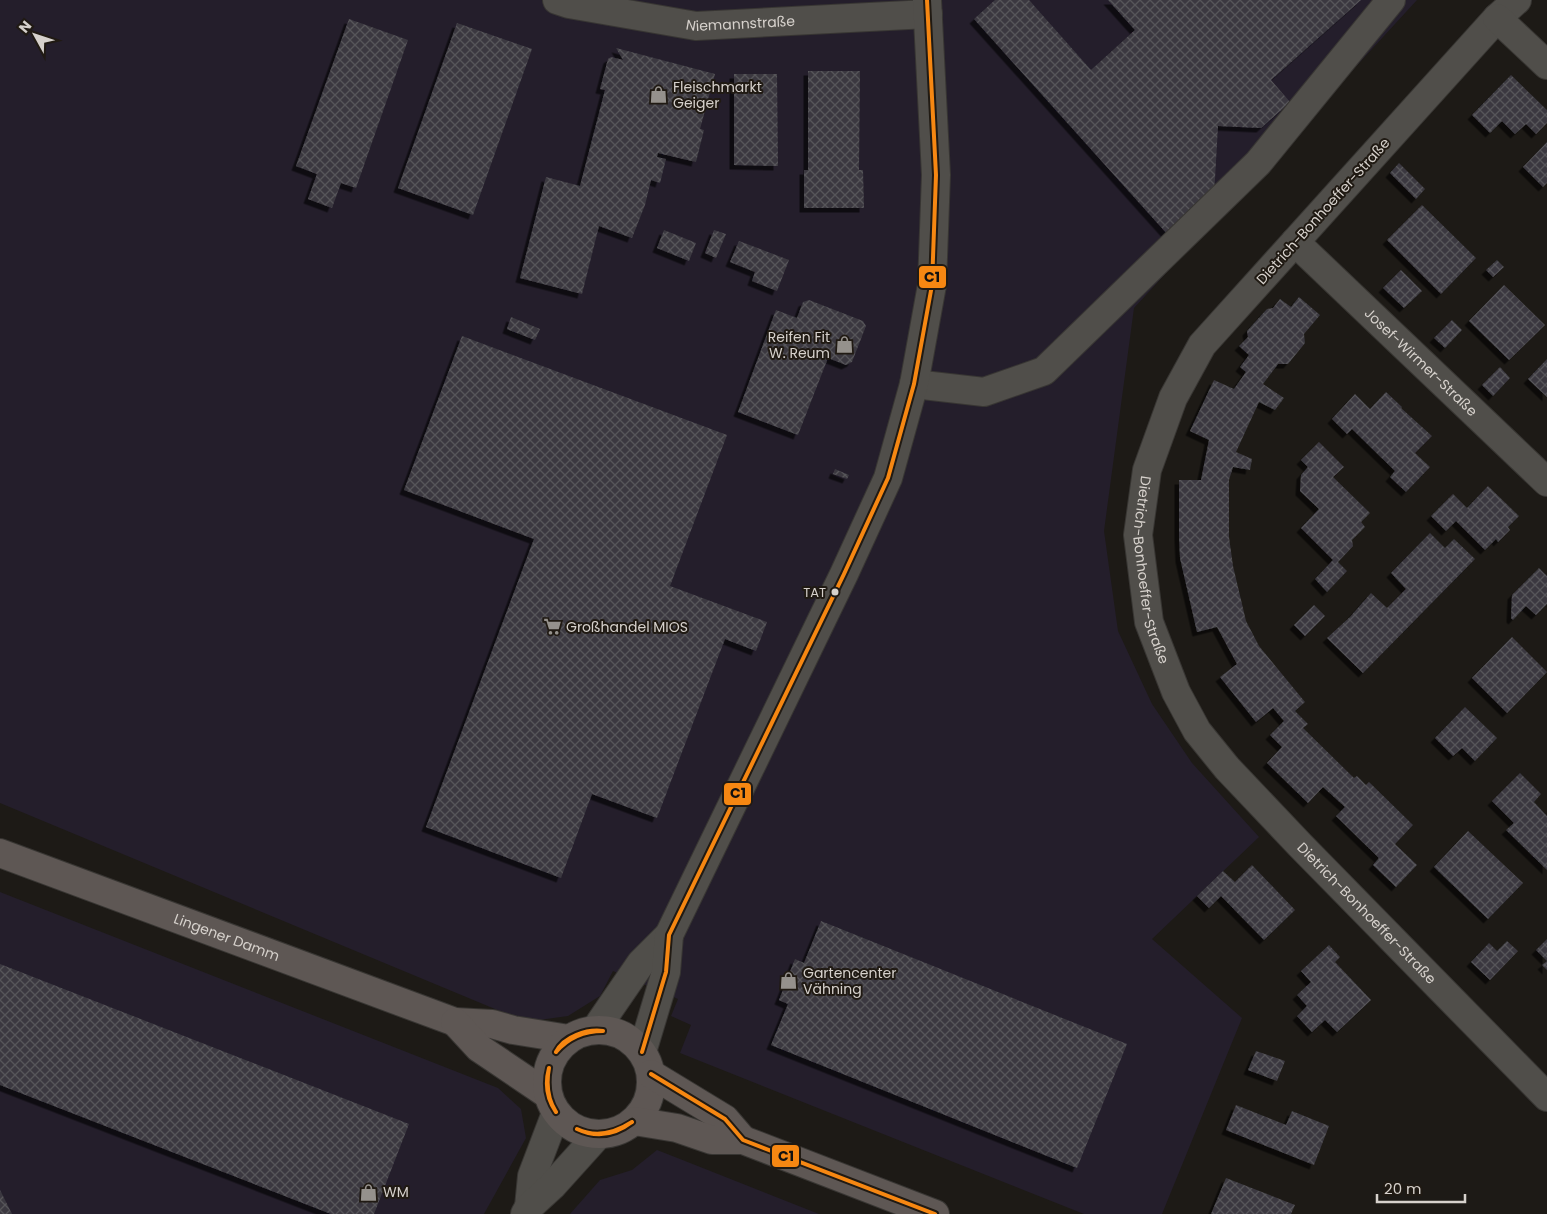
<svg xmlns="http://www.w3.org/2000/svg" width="1547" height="1214" font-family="Poppins,sans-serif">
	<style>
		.industrial { fill: #241e2b }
		.building { fill: url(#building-cross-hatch); filter: url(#shadow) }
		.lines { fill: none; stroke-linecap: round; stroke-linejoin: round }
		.minor-casing { stroke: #383633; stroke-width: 30 }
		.major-casing { stroke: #383633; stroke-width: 30 }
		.minor { stroke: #504e4a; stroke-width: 28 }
		.major { stroke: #5e5754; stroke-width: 28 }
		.bus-1-casing { stroke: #201a13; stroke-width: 8 }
		.bus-1 { stroke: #f68712; stroke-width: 4 }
		.bus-dot { fill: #d6d1cc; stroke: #201a13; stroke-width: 2 }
		.labels { text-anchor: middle; stroke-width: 4; stroke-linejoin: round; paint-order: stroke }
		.bus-label { font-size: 13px; fill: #d6d1cc; stroke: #201a13; text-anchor: end }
		.street-label { font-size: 14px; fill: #d6d1cc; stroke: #201a13 }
		.poi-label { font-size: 14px; fill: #d6d1cc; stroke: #201a13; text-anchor: start }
		.line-badge { stroke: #201a13; stroke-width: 2 }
		.pale-badge-label { font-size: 14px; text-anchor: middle; font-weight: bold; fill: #111 }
	</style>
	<defs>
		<pattern id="building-cross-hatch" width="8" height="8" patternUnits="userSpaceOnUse" patternTransform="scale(1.25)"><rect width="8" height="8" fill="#3b3940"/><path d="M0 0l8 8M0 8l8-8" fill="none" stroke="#57555a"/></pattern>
		<filter id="shadow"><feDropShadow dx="-4.5" dy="4.5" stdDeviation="0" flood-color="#0009"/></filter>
	</defs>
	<rect width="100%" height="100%" fill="#1d1a16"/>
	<path class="industrial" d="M 0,0 L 1417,0 L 1134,308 L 1104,531 L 1118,631 L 1152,704 L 1192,763 L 1259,837 L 1152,939 L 1242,1018 L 1162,1214 L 1084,1214 L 680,1053 L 691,1025 L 671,1016 L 678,999 L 613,971 L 600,996 L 568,1016 L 532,1021 L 512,1016 L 0,803 Z
		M 0,892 L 498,1088 L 521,1109 L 526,1138 L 484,1214 L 0,1214 Z
		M 657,1150 L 680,1159 L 819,1214 L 570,1214 L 600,1180 L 632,1170 Z"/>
	<path class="building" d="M 995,0 L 1029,0 L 1091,70 L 1135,30 L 1108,0 L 1361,0 L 1271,80 L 1290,102 L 1261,128 L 1218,126 L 1214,196 L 1169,236 L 974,19 Z
		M 349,19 L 408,40 L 356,188 L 341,183 L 332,208 L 308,199 L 317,174 L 296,166 Z
		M 457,23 L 532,49 L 473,215 L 398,188 Z
		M 616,48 L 715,74 L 700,129 L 704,130 L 696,162 L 658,153 L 657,157 L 666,159 L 660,183 L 651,180 L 645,205 L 632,238 L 599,226 L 582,294 L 520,278 L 546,177 L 580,186 L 605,90 L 600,89 L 608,59 L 611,57 L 623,60 Z
		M 808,71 L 860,71 L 859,170 L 863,170 L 864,208 L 804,208 L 804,170 L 808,170 Z
		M 734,74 L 777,74 L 778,166 L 734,165 Z
		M 1511,75 L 1547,110 L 1547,123 L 1536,134 L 1526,124 L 1515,134 L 1502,121 L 1490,133 L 1472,115 Z
		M 1547,142 L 1547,183 L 1543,187 L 1523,167 Z
		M 1399,163 L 1425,189 L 1416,199 L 1390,173 Z
		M 1422,205 L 1476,258 L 1441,294 L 1387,240 Z
		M 664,230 L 696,243 L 689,261 L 657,248 Z
		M 714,230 L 726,234 L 716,258 L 705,253 Z
		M 739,241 L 789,260 L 777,291 L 752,281 L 755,272 L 730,262 Z
		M 1497,260 L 1504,267 L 1493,277 L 1486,270 Z
		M 1401,270 L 1422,291 L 1404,308 L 1383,288 Z
		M 1504,285 L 1545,325 L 1509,360 L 1469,321 Z
		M 1299,297 L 1320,315 L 1304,334 L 1305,343 L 1288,364 L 1278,364 L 1263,384 L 1284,398 L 1275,410 L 1259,402 L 1236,452 L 1252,459 L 1250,470 L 1233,467 L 1229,480 L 1229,537 L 1233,566 L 1246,621 L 1259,646 L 1305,702 L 1295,711 L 1308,724 L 1303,728 L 1354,778 L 1357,776 L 1366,785 L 1369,782 L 1413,825 L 1395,844 L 1417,865 L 1396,887 L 1373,865 L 1379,858 L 1336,816 L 1345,807 L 1323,787 L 1308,803 L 1267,763 L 1282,747 L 1270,735 L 1284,721 L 1273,708 L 1256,722 L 1220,677 L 1237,664 L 1217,627 L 1197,632 L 1180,558 L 1179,536 L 1179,480 L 1201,480 L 1209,440 L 1190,431 L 1214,380 L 1234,389 L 1246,372 L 1240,367 L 1249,355 L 1239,346 L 1248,337 L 1247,331 L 1267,309 L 1273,308 L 1280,299 L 1291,307 Z
		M 809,300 L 863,321 L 866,326 L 852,362 L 846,365 L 828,358 L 798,435 L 738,412 L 776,310 L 797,318 L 803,302 Z
		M 511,317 L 540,329 L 535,340 L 507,329 Z
		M 1452,320 L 1462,330 L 1445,348 L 1434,338 Z
		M 462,336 L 727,435 L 670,586 L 767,622 L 756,651 L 725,639 L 657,818 L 592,794 L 561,878 L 426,827 L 534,539 L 404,490 Z
		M 1547,359 L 1547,397 L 1528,379 Z
		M 1500,367 L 1510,378 L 1493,396 L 1482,385 Z
		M 1386,392 L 1402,407 L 1401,408 L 1432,436 L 1415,453 L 1430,467 L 1406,492 L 1390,477 L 1395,471 L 1352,429 L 1347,434 L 1332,419 L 1355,394 L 1370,409 Z
		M 1319,442 L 1344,467 L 1333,477 L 1370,513 L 1361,522 L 1365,527 L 1352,540 L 1353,546 L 1338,562 L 1347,571 L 1327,592 L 1315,579 L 1333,560 L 1301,528 L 1319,509 L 1300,491 L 1301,475 L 1308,467 L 1301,460 Z
		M 835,469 L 849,475 L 847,479 L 833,474 Z
		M 1488,486 L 1519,516 L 1508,527 L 1510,530 L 1498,542 L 1496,539 L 1485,550 L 1456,521 L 1446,531 L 1431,516 L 1453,494 L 1467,508 Z
		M 1430,533 L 1445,548 L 1454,539 L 1475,559 L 1363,673 L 1327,638 L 1350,617 L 1371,593 L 1387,608 L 1406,589 L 1391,573 Z
		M 1539,568 L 1547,576 L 1547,604 L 1536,615 L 1526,606 L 1513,620 L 1511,618 L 1512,595 Z
		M 1314,605 L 1325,616 L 1305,636 L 1294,625 Z
		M 1512,637 L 1547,672 L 1507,713 L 1472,678 Z
		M 1465,707 L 1497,738 L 1475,761 L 1462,748 L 1453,756 L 1435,738 Z
		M 1520,773 L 1541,794 L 1534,802 L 1547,816 L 1547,870 L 1506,830 L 1514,823 L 1492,801 Z
		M 1468,831 L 1523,883 L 1488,919 L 1434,867 Z
		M 1252,865 L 1295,910 L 1264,940 L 1221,896 L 1209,908 L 1197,896 L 1223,871 L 1235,882 Z
		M 821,921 L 1127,1044 L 1077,1168 L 771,1045 L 788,1004 L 779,1000 L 795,959 L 804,963 Z
		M 1547,939 L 1547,970 L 1542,965 L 1547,961 L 1536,950 Z
		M 1507,941 L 1518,951 L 1490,980 L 1471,962 L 1489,943 L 1497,951 Z
		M 1329,945 L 1340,957 L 1335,962 L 1371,1000 L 1337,1032 L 1325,1020 L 1312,1032 L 1297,1016 L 1307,1006 L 1297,995 L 1311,982 L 1301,971 Z
		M 0,964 L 409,1124 L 374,1214 L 331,1214 L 0,1085 Z
		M 1256,1051 L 1285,1061 L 1277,1081 L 1248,1070 Z
		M 1236,1105 L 1286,1125 L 1292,1111 L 1329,1126 L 1314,1165 L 1226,1130 Z
		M 1226,1178 L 1295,1205 L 1291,1214 L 1211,1214 Z
		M 0,1190 L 12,1214 L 0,1214 Z"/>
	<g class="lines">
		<defs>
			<g id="minor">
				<path id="s1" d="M 557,0 L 569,4 L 696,26 L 928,14"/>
				<path id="s2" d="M 1517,0 L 1497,18 L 1202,345 L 1173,398 L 1147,470 L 1138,535 L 1149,622 L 1176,692 L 1197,731 L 1227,768 L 1300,845 L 1547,1097"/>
				<path d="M 1497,18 L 1547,65"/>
				<path id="s3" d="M 1295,242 L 1547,482"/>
				<path d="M 914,384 L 984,392 L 1044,371 L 1258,163 L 1391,0"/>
				<path d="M 595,1030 L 641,963 L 669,935 L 844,574 L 888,478 L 914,384 L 932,285 L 936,175 L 927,0"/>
				<path d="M 642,1052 L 666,972 L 669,935"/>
				<path d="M 529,1207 L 532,1176 L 556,1113"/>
				<path d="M 525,1214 L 529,1207 L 552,1186 L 598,1135"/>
			</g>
			<g id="major">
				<path id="s4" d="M 0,853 L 455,1022 L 492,1024 L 513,1030 L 569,1039"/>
				<path d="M 455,1022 L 479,1048 L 547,1094"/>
				<circle cx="599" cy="1082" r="52"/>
				<path d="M 651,1074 L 725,1119 L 743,1140"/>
				<path d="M 634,1121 L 677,1128 L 712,1140 L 743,1140 L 935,1214"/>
			</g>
		</defs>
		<use href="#minor" class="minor-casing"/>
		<use href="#major" class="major-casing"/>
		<use href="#minor" class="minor"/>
		<use href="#major" class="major"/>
		<defs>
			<path id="bus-1" d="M 556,1052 C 564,1036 587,1029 603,1031
				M 556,1052 C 568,1038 585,1031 603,1031
				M 642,1052 L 666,972 L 669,935 L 844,574 L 888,478 L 914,384 L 932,285 L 936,175 L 927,0
				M 549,1068 C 546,1084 547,1098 556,1112
				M 549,1068 C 545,1083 547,1099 556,1112
				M 651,1074 L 725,1119 L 743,1140 L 935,1214
				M 577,1129 C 596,1138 615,1133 632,1122
				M 577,1129 C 596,1138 615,1135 632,1122"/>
		</defs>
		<use href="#bus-1" class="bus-1-casing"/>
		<use href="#bus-1" class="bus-1"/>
	</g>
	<defs>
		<symbol id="shop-bare" viewBox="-9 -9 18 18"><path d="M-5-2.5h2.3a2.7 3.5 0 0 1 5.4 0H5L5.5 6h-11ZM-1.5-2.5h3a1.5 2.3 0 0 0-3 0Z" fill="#95918c" stroke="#201a13" stroke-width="2.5" paint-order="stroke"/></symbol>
		<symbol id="supermarket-bare" viewBox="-9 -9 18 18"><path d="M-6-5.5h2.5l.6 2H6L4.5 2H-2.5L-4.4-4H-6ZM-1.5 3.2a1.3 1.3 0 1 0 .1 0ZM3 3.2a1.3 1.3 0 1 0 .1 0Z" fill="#95918c" stroke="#201a13" stroke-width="2.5" paint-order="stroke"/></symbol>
	</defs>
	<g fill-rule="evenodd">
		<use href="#shop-bare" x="646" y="82" width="25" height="25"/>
		<use href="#shop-bare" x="832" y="332" width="25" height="25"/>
		<use href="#supermarket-bare" x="540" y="614" width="25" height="25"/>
		<use href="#shop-bare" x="776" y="968" width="25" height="25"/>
		<use href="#shop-bare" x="356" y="1180" width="25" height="25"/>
	</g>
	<circle class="bus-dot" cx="835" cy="592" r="4.5"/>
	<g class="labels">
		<g class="bus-label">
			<text x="826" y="597">TAT</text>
		</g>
		<g class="street-label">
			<text dy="5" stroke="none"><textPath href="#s1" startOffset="186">Niemannstraße</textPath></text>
			<text transform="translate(1323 211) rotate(-48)" y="5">Dietrich-Bonhoeffer-Straße</text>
			<text dy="5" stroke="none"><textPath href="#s3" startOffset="174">Josef-Wirmer-Straße</textPath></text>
			<text dy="5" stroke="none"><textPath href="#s2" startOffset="706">Dietrich-Bonhoeffer-Straße</textPath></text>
			<text dy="5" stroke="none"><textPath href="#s2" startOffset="1126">Dietrich-Bonhoeffer-Straße</textPath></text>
			<text dy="5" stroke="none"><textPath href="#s4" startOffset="242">Lingener Damm</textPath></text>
		</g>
		<g class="poi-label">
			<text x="673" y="92">Fleischmarkt<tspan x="673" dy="16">Geiger</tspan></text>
			<text x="830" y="342" text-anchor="end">Reifen Fit<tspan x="830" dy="16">W. Reum</tspan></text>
			<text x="566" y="632">Großhandel MIOS</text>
			<text x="803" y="978">Gartencenter<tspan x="803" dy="16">Vähning</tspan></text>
			<text x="383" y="1197">WM</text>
		</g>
	</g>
	<g class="line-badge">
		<rect x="918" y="265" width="29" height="24" rx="5" fill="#f68712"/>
		<rect x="723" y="782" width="29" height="24" rx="5" fill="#f68712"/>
		<rect x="771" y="1144" width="29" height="24" rx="5" fill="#f68712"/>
	</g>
	<g class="pale-badge-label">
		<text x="932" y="282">C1</text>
		<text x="738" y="798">C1</text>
		<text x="786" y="1161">C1</text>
	</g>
	<g transform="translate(35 35) rotate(310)" stroke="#201a13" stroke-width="4" paint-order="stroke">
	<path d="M0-4L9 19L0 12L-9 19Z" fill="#d6d1cc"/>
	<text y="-8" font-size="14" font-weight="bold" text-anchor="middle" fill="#d6d1cc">N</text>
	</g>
	<path d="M1377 1194v8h88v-8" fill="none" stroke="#d6d1cc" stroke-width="2.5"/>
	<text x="1384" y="1194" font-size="15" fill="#d6d1cc" stroke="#201a13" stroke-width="4" paint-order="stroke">20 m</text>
</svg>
